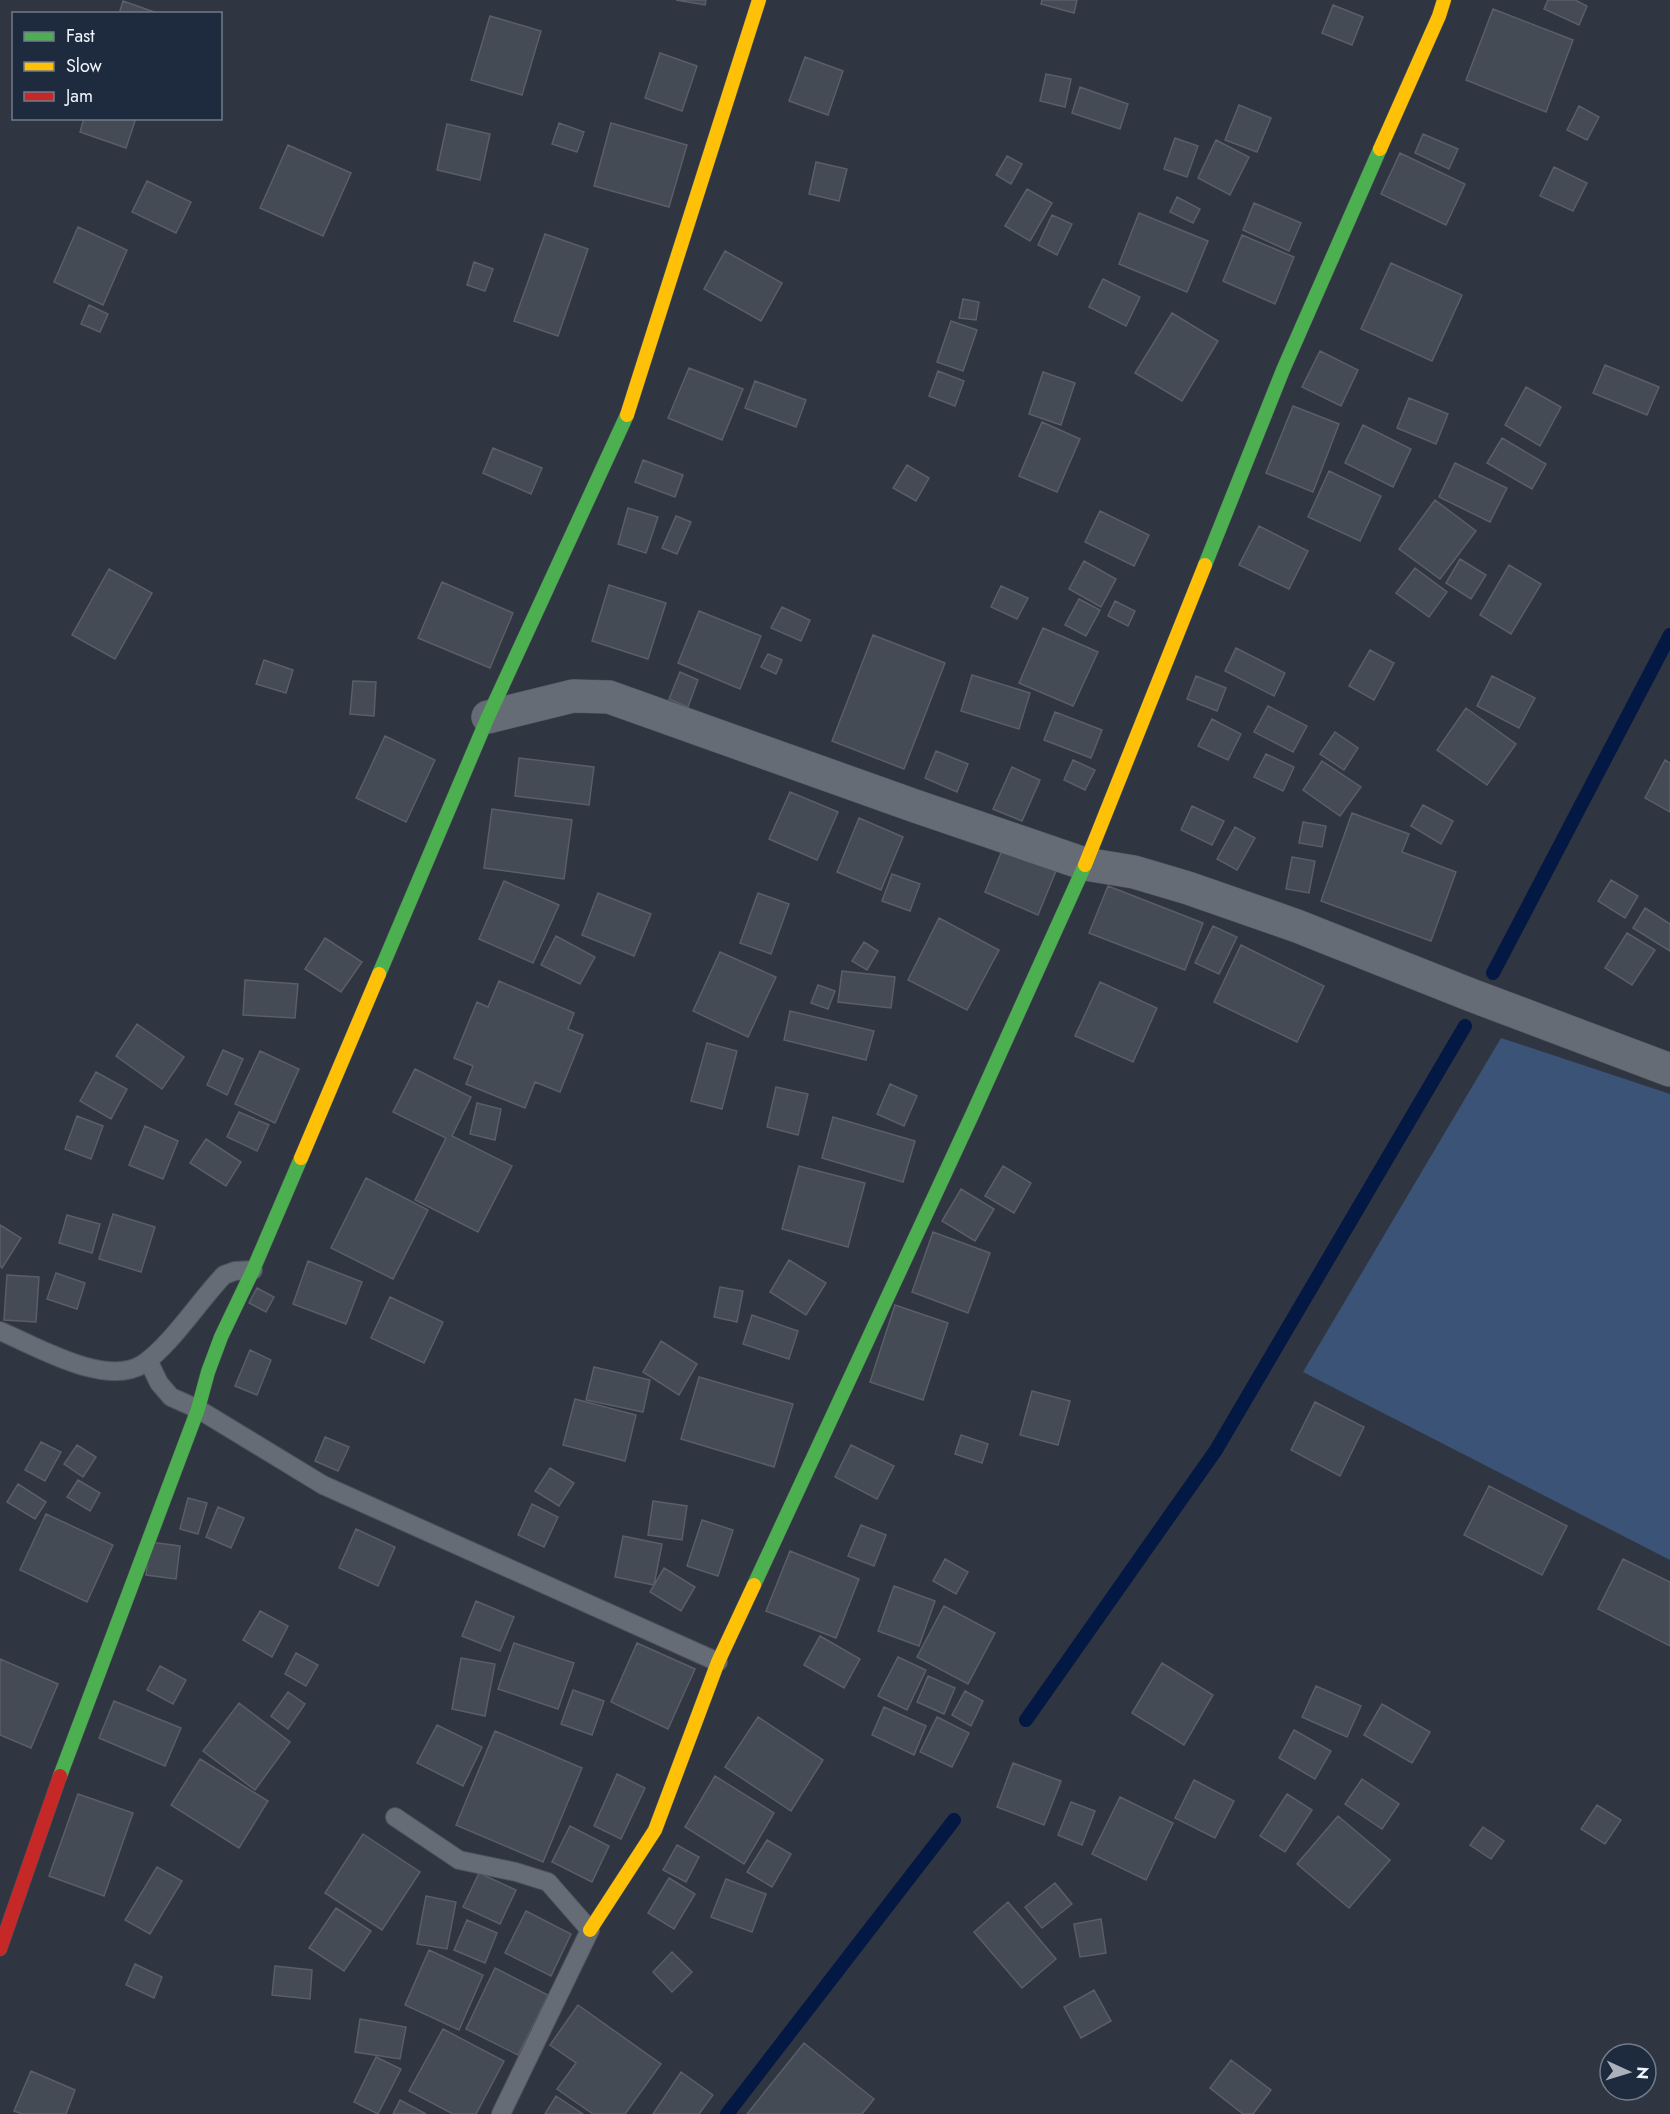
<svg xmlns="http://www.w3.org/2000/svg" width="1670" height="2114" font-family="Jost,sans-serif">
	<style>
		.green { fill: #3b5377 }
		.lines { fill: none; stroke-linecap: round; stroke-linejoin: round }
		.stream { stroke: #041844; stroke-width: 14 }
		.building { fill: #454b54; stroke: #595e68; stroke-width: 1.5 }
		.lane-casing { stroke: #4c525a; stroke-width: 20 }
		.street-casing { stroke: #4c525a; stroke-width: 34 }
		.fast-casing { stroke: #4c525a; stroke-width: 15 }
		.slow-casing { stroke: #4c525a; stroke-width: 15 }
		.jam-casing { stroke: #4c525a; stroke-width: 15 }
		.lane { stroke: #666c75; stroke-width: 18 }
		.street { stroke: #666c75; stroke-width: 33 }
		.fast { stroke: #4caf50; stroke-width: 14 }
		.slow { stroke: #ffc107; stroke-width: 14 }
		.jam { stroke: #c62828; stroke-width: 14 }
	</style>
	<rect width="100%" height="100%" fill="#2f3641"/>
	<path class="green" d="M 1501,1038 L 1670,1094 L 1670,1560 L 1303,1372 Z"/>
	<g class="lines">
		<path class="stream" d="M 1493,973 L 1670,635
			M 1026,1720 L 1216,1450 L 1465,1026
			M 727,2114 L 954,1820"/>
	</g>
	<path class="building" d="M 676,0 L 706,0 L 705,5 Z
		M 1042,0 L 1077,0 L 1074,13 L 1041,4 Z
		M 1548,0 L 1575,0 L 1587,6 L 1579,25 L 1544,9 Z
		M 123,1 L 160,14 L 119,14 Z
		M 1333,5 L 1363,17 L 1352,45 L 1322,33 Z
		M 1493,9 L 1573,40 L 1546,112 L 1466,80 Z
		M 490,16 L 541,31 L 522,95 L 471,80 Z
		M 660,53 L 697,66 L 682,111 L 645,98 Z
		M 805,57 L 843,71 L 828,115 L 789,101 Z
		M 1046,74 L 1071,79 L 1065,107 L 1040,101 Z
		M 1080,87 L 1128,104 L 1120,129 L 1072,113 Z
		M 1239,105 L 1271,118 L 1257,152 L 1225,140 Z
		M 1579,106 L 1599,117 L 1587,140 L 1567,130 Z
		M 84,118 L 136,118 L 126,148 L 80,132 Z
		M 559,123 L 584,132 L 577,152 L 552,144 Z
		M 611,123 L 687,145 L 669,207 L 594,186 Z
		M 447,124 L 490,134 L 480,180 L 437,170 Z
		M 1423,134 L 1458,149 L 1449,169 L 1415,153 Z
		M 1175,138 L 1198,146 L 1187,177 L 1164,169 Z
		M 1216,140 L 1249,157 L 1230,195 L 1198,178 Z
		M 288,145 L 351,173 L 323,236 L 260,208 Z
		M 1400,153 L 1465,184 L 1446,225 L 1381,194 Z
		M 1007,156 L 1022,164 L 1011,184 L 996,175 Z
		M 816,162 L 847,169 L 839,201 L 809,194 Z
		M 1554,167 L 1587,183 L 1573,211 L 1540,196 Z
		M 147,181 L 191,202 L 176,233 L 132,212 Z
		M 1027,189 L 1052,203 L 1030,241 L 1005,226 Z
		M 1177,197 L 1200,209 L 1193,223 L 1170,212 Z
		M 1254,203 L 1301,223 L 1289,251 L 1243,230 Z
		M 1139,213 L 1208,241 L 1187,292 L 1119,264 Z
		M 1052,215 L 1072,224 L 1057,255 L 1038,245 Z
		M 78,227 L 127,250 L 103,305 L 54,282 Z
		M 545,234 L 588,249 L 558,336 L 514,321 Z
		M 1242,235 L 1294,257 L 1275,304 L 1223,281 Z
		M 725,251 L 782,283 L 761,321 L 704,289 Z
		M 474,262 L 493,269 L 485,291 L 467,285 Z
		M 1391,263 L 1462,295 L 1432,361 L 1361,329 Z
		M 1103,279 L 1140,297 L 1126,326 L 1089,307 Z
		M 963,299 L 979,302 L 976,320 L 959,318 Z
		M 89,305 L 108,314 L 100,332 L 81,324 Z
		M 1172,313 L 1218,341 L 1182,401 L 1135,373 Z
		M 951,321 L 977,330 L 963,371 L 937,362 Z
		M 1320,351 L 1358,370 L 1341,406 L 1302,387 Z
		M 1605,365 L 1659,387 L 1647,415 L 1593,393 Z
		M 689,368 L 743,389 L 722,440 L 668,418 Z
		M 938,371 L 964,381 L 955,406 L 929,396 Z
		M 1043,372 L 1075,383 L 1061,425 L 1029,414 Z
		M 755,381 L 806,400 L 796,427 L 745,408 Z
		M 1526,387 L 1561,407 L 1540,446 L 1505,425 Z
		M 1409,398 L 1448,414 L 1436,444 L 1397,428 Z
		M 1293,406 L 1339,424 L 1313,492 L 1266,473 Z
		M 1042,422 L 1080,439 L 1057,492 L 1019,476 Z
		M 1363,425 L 1411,449 L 1393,487 L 1345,463 Z
		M 1502,438 L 1546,464 L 1532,489 L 1487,463 Z
		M 493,448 L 542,468 L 531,494 L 483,473 Z
		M 643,460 L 683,475 L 675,497 L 635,482 Z
		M 1455,463 L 1507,488 L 1490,522 L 1439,497 Z
		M 907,465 L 929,478 L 916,501 L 893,488 Z
		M 1329,471 L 1381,496 L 1360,541 L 1308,517 Z
		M 1435,500 L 1476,531 L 1440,579 L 1399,549 Z
		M 628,508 L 658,517 L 646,553 L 618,544 Z
		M 1100,511 L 1149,535 L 1134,566 L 1085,542 Z
		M 676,516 L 691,522 L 677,554 L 662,548 Z
		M 1259,526 L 1308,551 L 1289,589 L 1239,565 Z
		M 1460,559 L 1486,575 L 1471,599 L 1446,583 Z
		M 1084,561 L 1116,579 L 1101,607 L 1069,589 Z
		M 1509,565 L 1541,584 L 1511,634 L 1480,615 Z
		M 1415,568 L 1447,592 L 1429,617 L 1396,593 Z
		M 109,569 L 152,593 L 115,659 L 72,635 Z
		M 442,582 L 513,613 L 490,668 L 418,638 Z
		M 609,585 L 666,603 L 648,659 L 592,641 Z
		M 1001,586 L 1028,598 L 1017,619 L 991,607 Z
		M 1079,599 L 1100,610 L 1086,636 L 1065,625 Z
		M 1115,601 L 1135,611 L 1128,626 L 1108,616 Z
		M 782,607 L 810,620 L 801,641 L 771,628 Z
		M 699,611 L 761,636 L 740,689 L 678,663 Z
		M 1043,628 L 1098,652 L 1073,706 L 1019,683 Z
		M 873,635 L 945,663 L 904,769 L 832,741 Z
		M 1236,648 L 1285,673 L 1274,696 L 1225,671 Z
		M 1370,650 L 1394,663 L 1374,700 L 1349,686 Z
		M 768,654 L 782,660 L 776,674 L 761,667 Z
		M 264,660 L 293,670 L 286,693 L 256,684 Z
		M 680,672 L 698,680 L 688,707 L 669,699 Z
		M 972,675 L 1030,693 L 1019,729 L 961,711 Z
		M 1196,676 L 1226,688 L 1217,711 L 1187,699 Z
		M 1492,676 L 1535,698 L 1519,728 L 1477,706 Z
		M 353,681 L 376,682 L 374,716 L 350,714 Z
		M 1268,706 L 1307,726 L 1293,752 L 1254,732 Z
		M 1466,708 L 1516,744 L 1487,785 L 1437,750 Z
		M 1055,712 L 1102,730 L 1091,758 L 1044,740 Z
		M 1212,719 L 1241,734 L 1228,760 L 1198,746 Z
		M 1335,732 L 1358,748 L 1344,770 L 1320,754 Z
		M 385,736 L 435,760 L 406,822 L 356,798 Z
		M 936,751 L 968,764 L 957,792 L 925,778 Z
		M 1266,754 L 1294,767 L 1283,791 L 1254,777 Z
		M 519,758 L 594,767 L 589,805 L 515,796 Z
		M 1073,760 L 1095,770 L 1085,790 L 1064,780 Z
		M 1665,760 L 1670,763 L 1670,812 L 1645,798 Z
		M 1322,761 L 1361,787 L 1340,816 L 1303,790 Z
		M 1012,767 L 1040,780 L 1022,821 L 993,809 Z
		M 790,792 L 838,812 L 817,860 L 769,839 Z
		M 1423,805 L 1453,821 L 1441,844 L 1411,826 Z
		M 1192,806 L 1224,821 L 1212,845 L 1181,830 Z
		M 492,809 L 572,820 L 564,879 L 484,868 Z
		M 1352,813 L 1409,834 L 1402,852 L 1456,872 L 1431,941 L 1321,901 Z
		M 859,818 L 903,837 L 881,890 L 837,872 Z
		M 1303,822 L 1326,826 L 1322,847 L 1299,843 Z
		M 1235,827 L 1255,838 L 1237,870 L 1217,859 Z
		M 1003,848 L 1056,871 L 1038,915 L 985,892 Z
		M 1292,857 L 1315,861 L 1309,893 L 1286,889 Z
		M 892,874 L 920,884 L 910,911 L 882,901 Z
		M 1611,880 L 1638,896 L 1625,918 L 1598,901 Z
		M 504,881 L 559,905 L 533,963 L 479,939 Z
		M 1108,886 L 1203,923 L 1185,970 L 1089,933 Z
		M 598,893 L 651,914 L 634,956 L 582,935 Z
		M 758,893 L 789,904 L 771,954 L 740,943 Z
		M 1645,908 L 1670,924 L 1670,951 L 1633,928 Z
		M 939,918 L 999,950 L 967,1010 L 908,980 Z
		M 1213,926 L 1237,937 L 1219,974 L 1195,963 Z
		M 1627,933 L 1655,950 L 1632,985 L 1605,968 Z
		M 556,936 L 595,957 L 580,984 L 541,965 Z
		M 325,938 L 362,962 L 341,992 L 305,969 Z
		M 864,942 L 878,951 L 867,970 L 852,961 Z
		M 1241,945 L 1324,986 L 1297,1042 L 1214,1002 Z
		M 720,952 L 776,977 L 748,1037 L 693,1011 Z
		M 842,971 L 895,977 L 891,1008 L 838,1002 Z
		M 245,980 L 298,984 L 295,1018 L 243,1015 Z
		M 499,981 L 574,1013 L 568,1029 L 583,1035 L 560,1092 L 535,1082 L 525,1108 L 466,1084 L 473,1066 L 454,1058 L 477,1002 L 488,1007 Z
		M 1100,982 L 1157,1008 L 1133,1062 L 1075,1036 Z
		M 818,985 L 835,991 L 828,1009 L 811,1003 Z
		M 790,1011 L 874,1031 L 866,1060 L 784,1040 Z
		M 137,1024 L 184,1057 L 162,1089 L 116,1056 Z
		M 707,1043 L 737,1051 L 722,1109 L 691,1101 Z
		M 223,1050 L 243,1059 L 227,1095 L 207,1085 Z
		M 260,1051 L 299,1069 L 275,1123 L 235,1104 Z
		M 415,1069 L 471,1097 L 452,1136 L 512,1166 L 478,1232 L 415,1200 L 446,1138 L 393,1112 Z
		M 96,1072 L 127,1089 L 111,1119 L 80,1101 Z
		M 890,1084 L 917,1096 L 904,1126 L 877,1114 Z
		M 776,1087 L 808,1094 L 798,1135 L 767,1127 Z
		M 477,1103 L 501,1109 L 495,1140 L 470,1134 Z
		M 239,1112 L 269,1125 L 257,1151 L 227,1137 Z
		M 77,1116 L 103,1126 L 91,1159 L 65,1149 Z
		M 833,1117 L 915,1141 L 903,1182 L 822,1158 Z
		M 145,1126 L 178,1141 L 163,1179 L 129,1165 Z
		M 206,1139 L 241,1162 L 226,1186 L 190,1163 Z
		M 799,1166 L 865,1183 L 848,1247 L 782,1229 Z
		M 1003,1166 L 1031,1183 L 1014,1213 L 985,1196 Z
		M 366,1178 L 428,1210 L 393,1279 L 331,1248 Z
		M 961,1189 L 994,1209 L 975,1241 L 942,1221 Z
		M 113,1214 L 155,1227 L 141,1272 L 99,1259 Z
		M 67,1215 L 100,1224 L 92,1253 L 59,1243 Z
		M 0,1225 L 21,1238 L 2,1268 L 0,1266 Z
		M 933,1232 L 990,1253 L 968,1313 L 912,1292 Z
		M 789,1260 L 826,1283 L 806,1315 L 770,1292 Z
		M 308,1261 L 362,1282 L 346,1324 L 293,1304 Z
		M 56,1273 L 85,1283 L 77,1309 L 47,1299 Z
		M 7,1275 L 39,1277 L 36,1322 L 4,1320 Z
		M 720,1287 L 743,1291 L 737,1322 L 714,1317 Z
		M 257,1288 L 274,1297 L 266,1312 L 249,1303 Z
		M 390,1297 L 443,1322 L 424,1363 L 371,1338 Z
		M 895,1305 L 948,1323 L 923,1400 L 870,1382 Z
		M 752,1315 L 798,1331 L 789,1359 L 743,1344 Z
		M 661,1341 L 697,1364 L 679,1395 L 643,1372 Z
		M 250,1350 L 271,1360 L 257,1395 L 235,1386 Z
		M 594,1367 L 650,1380 L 643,1412 L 586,1400 Z
		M 699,1377 L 793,1404 L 774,1467 L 681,1439 Z
		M 1032,1391 L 1070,1401 L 1058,1445 L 1020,1435 Z
		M 575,1399 L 636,1415 L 625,1461 L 563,1445 Z
		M 1315,1402 L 1364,1427 L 1340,1476 L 1291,1450 Z
		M 961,1435 L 988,1444 L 982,1463 L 955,1454 Z
		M 325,1437 L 349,1447 L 338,1471 L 315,1461 Z
		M 41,1442 L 61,1452 L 45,1481 L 25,1470 Z
		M 77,1445 L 96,1457 L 83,1477 L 64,1464 Z
		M 851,1445 L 894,1466 L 877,1499 L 835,1477 Z
		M 550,1468 L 574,1483 L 559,1506 L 535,1491 Z
		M 78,1480 L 100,1493 L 90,1511 L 67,1497 Z
		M 18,1484 L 46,1502 L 35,1519 L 7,1502 Z
		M 1489,1486 L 1567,1526 L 1542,1575 L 1464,1535 Z
		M 188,1498 L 207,1503 L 198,1534 L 180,1529 Z
		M 653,1501 L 687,1506 L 682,1540 L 648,1535 Z
		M 532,1504 L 558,1517 L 544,1547 L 518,1535 Z
		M 218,1507 L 244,1518 L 231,1548 L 206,1537 Z
		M 46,1514 L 113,1545 L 87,1602 L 20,1570 Z
		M 702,1520 L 733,1530 L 718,1576 L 687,1566 Z
		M 861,1525 L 886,1535 L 874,1566 L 848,1556 Z
		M 356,1529 L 395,1547 L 378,1586 L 339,1568 Z
		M 623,1536 L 662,1544 L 654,1585 L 615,1577 Z
		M 150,1542 L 180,1546 L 176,1579 L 146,1575 Z
		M 790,1551 L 859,1579 L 836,1638 L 766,1611 Z
		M 945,1559 L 968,1572 L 956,1594 L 933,1581 Z
		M 1623,1559 L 1670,1582 L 1670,1646 L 1598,1609 Z
		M 664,1568 L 695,1587 L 681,1611 L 650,1592 Z
		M 894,1586 L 935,1601 L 919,1646 L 878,1631 Z
		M 476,1601 L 514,1617 L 500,1651 L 462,1636 Z
		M 944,1606 L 995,1633 L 968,1684 L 917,1657 Z
		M 260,1611 L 288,1626 L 272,1657 L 243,1640 Z
		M 820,1636 L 860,1659 L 844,1688 L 804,1665 Z
		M 514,1643 L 574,1663 L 558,1709 L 498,1689 Z
		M 637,1643 L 695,1669 L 668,1729 L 611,1702 Z
		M 296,1653 L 318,1665 L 306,1686 L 285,1674 Z
		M 898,1657 L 926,1670 L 907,1710 L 878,1696 Z
		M 461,1658 L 495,1664 L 485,1716 L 452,1709 Z
		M 0,1659 L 58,1684 L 31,1748 L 0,1735 Z
		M 1162,1663 L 1213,1695 L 1184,1745 L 1132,1713 Z
		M 160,1666 L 186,1680 L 173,1704 L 147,1690 Z
		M 928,1676 L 955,1688 L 944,1714 L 917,1702 Z
		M 1316,1686 L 1361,1706 L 1347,1737 L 1302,1717 Z
		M 573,1690 L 604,1701 L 592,1735 L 561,1724 Z
		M 965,1691 L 983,1701 L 971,1726 L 952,1715 Z
		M 288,1692 L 305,1704 L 288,1729 L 271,1716 Z
		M 114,1701 L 181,1728 L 165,1766 L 99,1738 Z
		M 239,1703 L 290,1742 L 255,1790 L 203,1751 Z
		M 1382,1704 L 1430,1732 L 1412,1763 L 1364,1735 Z
		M 884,1707 L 926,1726 L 914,1755 L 872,1735 Z
		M 758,1717 L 823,1760 L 791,1811 L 725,1767 Z
		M 937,1717 L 969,1733 L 952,1767 L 920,1752 Z
		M 437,1725 L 482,1747 L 463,1786 L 417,1763 Z
		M 1294,1730 L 1331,1751 L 1315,1779 L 1279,1758 Z
		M 495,1731 L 582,1768 L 543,1862 L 456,1825 Z
		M 200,1759 L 268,1801 L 239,1848 L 171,1805 Z
		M 1013,1763 L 1061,1781 L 1044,1825 L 997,1807 Z
		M 617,1774 L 645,1788 L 621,1839 L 594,1826 Z
		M 715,1776 L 774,1813 L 744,1864 L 685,1827 Z
		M 1362,1779 L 1399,1804 L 1382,1829 L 1345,1804 Z
		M 1194,1780 L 1234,1801 L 1215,1838 L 1175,1818 Z
		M 78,1794 L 133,1813 L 104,1896 L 49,1876 Z
		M 1287,1794 L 1312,1810 L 1285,1852 L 1260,1836 Z
		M 1120,1797 L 1173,1823 L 1146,1880 L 1092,1854 Z
		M 1071,1802 L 1095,1811 L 1082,1845 L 1058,1835 Z
		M 1597,1805 L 1621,1820 L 1605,1844 L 1581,1829 Z
		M 1338,1816 L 1390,1860 L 1349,1908 L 1297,1864 Z
		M 570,1826 L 609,1846 L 592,1882 L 552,1862 Z
		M 1483,1827 L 1504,1841 L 1491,1859 L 1470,1845 Z
		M 363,1834 L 420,1872 L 382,1930 L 325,1893 Z
		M 767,1840 L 791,1854 L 772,1887 L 747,1872 Z
		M 677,1845 L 699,1857 L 686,1882 L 663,1870 Z
		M 157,1867 L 182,1881 L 150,1934 L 125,1920 Z
		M 479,1873 L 516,1890 L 500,1924 L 463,1907 Z
		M 669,1878 L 695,1894 L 674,1929 L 648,1913 Z
		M 726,1879 L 766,1894 L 752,1932 L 711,1917 Z
		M 1055,1883 L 1072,1904 L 1042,1928 L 1025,1907 Z
		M 426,1896 L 456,1902 L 447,1949 L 417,1944 Z
		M 1008,1902 L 1056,1959 L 1022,1988 L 974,1932 Z
		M 336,1908 L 371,1931 L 344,1971 L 309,1948 Z
		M 526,1911 L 571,1934 L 551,1976 L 505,1953 Z
		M 1101,1919 L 1106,1953 L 1080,1957 L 1074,1924 Z
		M 467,1920 L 497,1933 L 485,1963 L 454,1950 Z
		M 429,1950 L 483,1975 L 459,2030 L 405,2005 Z
		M 672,1952 L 692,1972 L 672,1992 L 653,1972 Z
		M 135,1964 L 162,1977 L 154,1998 L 126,1985 Z
		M 275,1966 L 312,1970 L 310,1999 L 272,1995 Z
		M 495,1968 L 548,1995 L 518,2055 L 466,2029 Z
		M 1094,1990 L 1111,2021 L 1081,2038 L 1064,2007 Z
		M 578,2005 L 661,2064 L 625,2114 L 593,2114 L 557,2089 L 576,2063 L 550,2045 Z
		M 360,2019 L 406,2027 L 400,2059 L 355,2052 Z
		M 443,2029 L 504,2061 L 476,2114 L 453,2114 L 409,2091 Z
		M 804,2043 L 874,2099 L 862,2114 L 747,2114 Z
		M 376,2057 L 401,2069 L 378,2114 L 354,2102 Z
		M 1231,2060 L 1271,2090 L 1253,2114 L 1243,2114 L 1210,2088 Z
		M 31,2071 L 75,2090 L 66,2114 L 22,2114 L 14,2111 Z
		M 681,2072 L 713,2095 L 699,2114 L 653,2114 Z
		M 556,2096 L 583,2114 L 545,2114 Z
		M 400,2100 L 426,2114 L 393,2114 Z"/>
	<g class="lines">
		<defs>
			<path id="lane" d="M 0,1331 C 36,1346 106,1388 143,1364 C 171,1345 199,1301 224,1275 L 235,1271 L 253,1270
				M 148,1360 L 159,1383 L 171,1397 L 198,1409 L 323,1485 L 718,1662
				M 395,1817 L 459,1860 L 516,1872 L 548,1882 L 590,1930 L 501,2114"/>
			<path id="street" d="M 488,717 L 573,696 L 609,697 L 915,806 L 1085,864 L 1134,872 L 1188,888 L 1297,926 L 1471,995 L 1670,1070"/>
			<path id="fast" d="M 1205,565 L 1283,370 L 1380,149
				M 379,974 L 488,717 L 627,415
				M 754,1585 L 973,1113 L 1085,865
				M 60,1776 L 198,1409 L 208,1372 L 221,1337 L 253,1270 L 301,1158"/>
			<path id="slow" d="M 1380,149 L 1439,16 L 1444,0
				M 627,415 L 759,0
				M 1085,865 L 1205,565
				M 301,1158 L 379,974
				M 590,1930 L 655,1830 L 718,1662 L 754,1585"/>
			<path id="jam" d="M 0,1949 L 60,1776"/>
		</defs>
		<use href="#lane" class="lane-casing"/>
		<use href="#street" class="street-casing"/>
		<use href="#fast" class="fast-casing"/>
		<use href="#slow" class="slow-casing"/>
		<use href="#jam" class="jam-casing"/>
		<use href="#lane" class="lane"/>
		<use href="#street" class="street"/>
		<use href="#fast" class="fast"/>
		<use href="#slow" class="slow"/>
		<use href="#jam" class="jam"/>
	</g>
	<rect x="12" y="12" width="210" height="108" fill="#1e2a3d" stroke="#727b8a" stroke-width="1.5"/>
	<rect x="24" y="32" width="30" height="9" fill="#4caf50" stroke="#727b8a" stroke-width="1.5"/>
	<text x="66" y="42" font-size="18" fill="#f0f5fd">Fast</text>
	<rect x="24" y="62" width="30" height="9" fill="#ffc107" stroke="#727b8a" stroke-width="1.5"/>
	<text x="66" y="72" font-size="18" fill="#f0f5fd">Slow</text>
	<rect x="24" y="92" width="30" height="9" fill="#c62828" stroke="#727b8a" stroke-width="1.5"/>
	<text x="66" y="102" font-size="18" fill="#f0f5fd">Jam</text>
	<g transform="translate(1628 2072) rotate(94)"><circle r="28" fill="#1e2a3d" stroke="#727b8a" stroke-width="1.5"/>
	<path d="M0-4.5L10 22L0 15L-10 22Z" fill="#acb2bb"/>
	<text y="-9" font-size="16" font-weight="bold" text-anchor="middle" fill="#f0f5fd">N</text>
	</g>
</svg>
